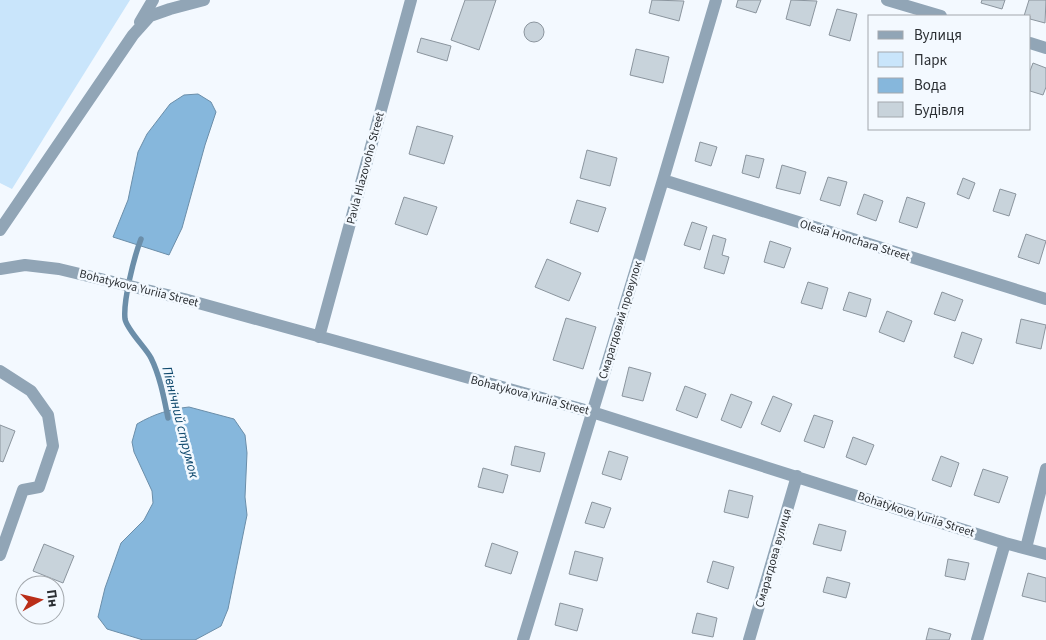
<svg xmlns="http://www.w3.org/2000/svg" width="1046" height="640" font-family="'Source Sans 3',sans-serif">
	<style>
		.green { fill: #c9e5fb }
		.water { fill: #86b7dc; stroke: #6b8ea9 }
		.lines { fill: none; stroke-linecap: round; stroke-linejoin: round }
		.stream { stroke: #6b8ea9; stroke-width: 5.5 }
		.building { fill: #c8d3db; stroke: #8b959e }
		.minor { stroke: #91a5b6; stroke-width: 12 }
		.labels { text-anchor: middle; stroke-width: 5; stroke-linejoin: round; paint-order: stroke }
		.street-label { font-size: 12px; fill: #2b2f33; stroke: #f3f9ff }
		.water-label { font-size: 14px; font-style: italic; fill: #104a6e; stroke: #f3f9ff }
	</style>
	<rect width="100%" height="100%" fill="#f3f9ff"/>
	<path class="green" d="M 0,0 L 130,0 L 12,189 L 0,183 Z"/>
	<path class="water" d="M 198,94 L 211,102 L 216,112 L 205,145 L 182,228 L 169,255 L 113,237 L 128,200 L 138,152 L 147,134 L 170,104 L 184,95 Z
		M 189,407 L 234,419 L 245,435 L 247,453 L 245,497 L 247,515 L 228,609 L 221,626 L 195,640 L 143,640 L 107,629 L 98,617 L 105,588 L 121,543 L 144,520 L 153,503 L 152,491 L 134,452 L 132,442 L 137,424 C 154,414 170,409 189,407 Z"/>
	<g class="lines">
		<path class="stream" d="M 141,239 C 134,257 123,301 125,319 C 127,330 146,348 151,358 C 160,376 164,398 168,418"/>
	</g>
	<path class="building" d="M 465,0 L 496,0 L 479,50 L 451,40 Z
		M 652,0 L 684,1 L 679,21 L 649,13 Z
		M 738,0 L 761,0 L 756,13 L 736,7 Z
		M 791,0 L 817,1 L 810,26 L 786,19 Z
		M 982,0 L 1005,0 L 1002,9 L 981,3 Z
		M 1029,0 L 1046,0 L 1045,23 L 1030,19 L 1030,16 L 1024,16 Z
		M 837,9 L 857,14 L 850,41 L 829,35 Z
		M524 32a10 10 0 1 1 20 0a10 10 0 1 1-20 0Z
		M 421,38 L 451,46 L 447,61 L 417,52 Z
		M 636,49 L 669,57 L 663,83 L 630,75 Z
		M 1033,63 L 1046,68 L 1046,87 L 1043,95 L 1030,91 L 1030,71 Z
		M 417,126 L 453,136 L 444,164 L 409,154 Z
		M 700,142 L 717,147 L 711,166 L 695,161 Z
		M 587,150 L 617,158 L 610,186 L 580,178 Z
		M 746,155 L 764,159 L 759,178 L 742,173 Z
		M 782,165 L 806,172 L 800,194 L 776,188 Z
		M 828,177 L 847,182 L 840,206 L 820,200 Z
		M 963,178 L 975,183 L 969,199 L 957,194 Z
		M 1000,189 L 1016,194 L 1009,216 L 993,211 Z
		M 864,194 L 883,201 L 876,221 L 857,214 Z
		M 404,197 L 437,207 L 427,235 L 395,224 Z
		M 907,197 L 925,203 L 917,228 L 899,222 Z
		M 577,200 L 606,208 L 598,232 L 570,223 Z
		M 692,222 L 707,227 L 700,250 L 684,245 Z
		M 1026,234 L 1046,241 L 1039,264 L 1018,257 Z
		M 713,235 L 726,239 L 722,255 L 729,257 L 724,274 L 704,268 Z
		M 770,241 L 791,248 L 784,268 L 764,262 Z
		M 547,259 L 581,273 L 569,301 L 535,287 Z
		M 808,282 L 828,288 L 822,309 L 801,303 Z
		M 849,292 L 871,299 L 866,317 L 843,310 Z
		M 942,292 L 963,300 L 955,321 L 934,314 Z
		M 887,311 L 912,321 L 904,342 L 879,332 Z
		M 566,318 L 596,327 L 583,369 L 553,360 Z
		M 1021,319 L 1046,325 L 1041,349 L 1016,343 Z
		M 962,332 L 982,339 L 973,364 L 954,357 Z
		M 629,367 L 651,373 L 643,401 L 622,396 Z
		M 685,386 L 706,394 L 697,418 L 676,410 Z
		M 731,394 L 752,402 L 741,428 L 721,420 Z
		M 773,396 L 792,404 L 780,432 L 761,424 Z
		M 814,415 L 833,421 L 824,448 L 804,441 Z
		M 0,425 L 15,431 L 3,462 L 0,461 Z
		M 853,437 L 874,445 L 866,465 L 846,457 Z
		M 515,446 L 545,453 L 540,472 L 511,465 Z
		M 609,451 L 628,457 L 621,480 L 602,474 Z
		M 941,456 L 959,463 L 951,487 L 932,480 Z
		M 483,468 L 508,475 L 503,493 L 478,487 Z
		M 983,469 L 1008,477 L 999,503 L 974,495 Z
		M 729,490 L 753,496 L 748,518 L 724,512 Z
		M 592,502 L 611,508 L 604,528 L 585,523 Z
		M 819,524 L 846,531 L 841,551 L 813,544 Z
		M 492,543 L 518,552 L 511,574 L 485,566 Z
		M 44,544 L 74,556 L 63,583 L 33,571 Z
		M 575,551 L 603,558 L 597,581 L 569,574 Z
		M 948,559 L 969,563 L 965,580 L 945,576 Z
		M 713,561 L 734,567 L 728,589 L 707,582 Z
		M 1028,573 L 1046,578 L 1046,602 L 1022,596 Z
		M 827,577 L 850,583 L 846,598 L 823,592 Z
		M 560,603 L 583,609 L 577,631 L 555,625 Z
		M 697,613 L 717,618 L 713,637 L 692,633 Z
		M 929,628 L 951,634 L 949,640 L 926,640 Z"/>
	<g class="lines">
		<path class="minor" d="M 887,0 L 941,16
			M 140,22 L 153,0
			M 1030,43 L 1046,48
			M 663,180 L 1046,299
			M 0,230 L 133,35 L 150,16 L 170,9 L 204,0
			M 0,269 L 25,265 L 59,269 L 184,299 L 592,412 L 1005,543 L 1046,554
			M 319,337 L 411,0
			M 0,371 L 31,391 L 48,415 L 53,446 L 39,487 L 23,490 L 0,555
			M 1026,548 L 1046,469
			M 523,640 L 663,180 L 716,0
			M 749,640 L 797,476
			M 977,640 L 1005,543"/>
	</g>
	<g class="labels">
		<g class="street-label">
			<text transform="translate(365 168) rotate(-75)" y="4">Pavla Hlazovoho Street</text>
			<text transform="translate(855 240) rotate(17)" y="4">Olesia Honchara Street</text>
			<text transform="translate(139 288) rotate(14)" y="4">Bohatykova Yuriia Street</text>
			<text transform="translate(620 320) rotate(-73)" y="4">Смарагдовий провулок</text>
			<text transform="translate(530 395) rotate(15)" y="4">Bohatykova Yuriia Street</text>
			<text transform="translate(916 514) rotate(18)" y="4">Bohatykova Yuriia Street</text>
			<text transform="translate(773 558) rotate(-74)" y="4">Смарагдова вулиця</text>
		</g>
		<g class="water-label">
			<text transform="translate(181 422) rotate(76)" y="5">Північний струмок</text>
		</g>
	</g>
	<rect x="868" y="15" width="162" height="115" fill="#f3f9ff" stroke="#a3a8ad"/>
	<rect x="878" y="31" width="25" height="8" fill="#91a5b6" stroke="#a3a8ad"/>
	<text x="914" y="40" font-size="15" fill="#2b2f33">Вулиця</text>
	<rect x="878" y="52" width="25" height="15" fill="#c9e5fb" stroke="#a3a8ad"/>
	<text x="914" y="65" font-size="15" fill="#2b2f33">Парк</text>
	<rect x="878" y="78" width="25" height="15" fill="#86b7dc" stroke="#a3a8ad"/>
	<text x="914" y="90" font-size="15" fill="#2b2f33">Вода</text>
	<rect x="878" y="102" width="25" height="15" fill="#c8d3db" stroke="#a3a8ad"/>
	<text x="914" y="115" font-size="15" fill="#2b2f33">Будівля</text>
	<g transform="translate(40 600) rotate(82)"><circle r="24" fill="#f3f9ff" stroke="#a3a8ad"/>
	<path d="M0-4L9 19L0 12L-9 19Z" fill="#ba2e19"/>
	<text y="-8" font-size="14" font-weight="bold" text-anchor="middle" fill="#2b2f33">Пн</text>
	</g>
</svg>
